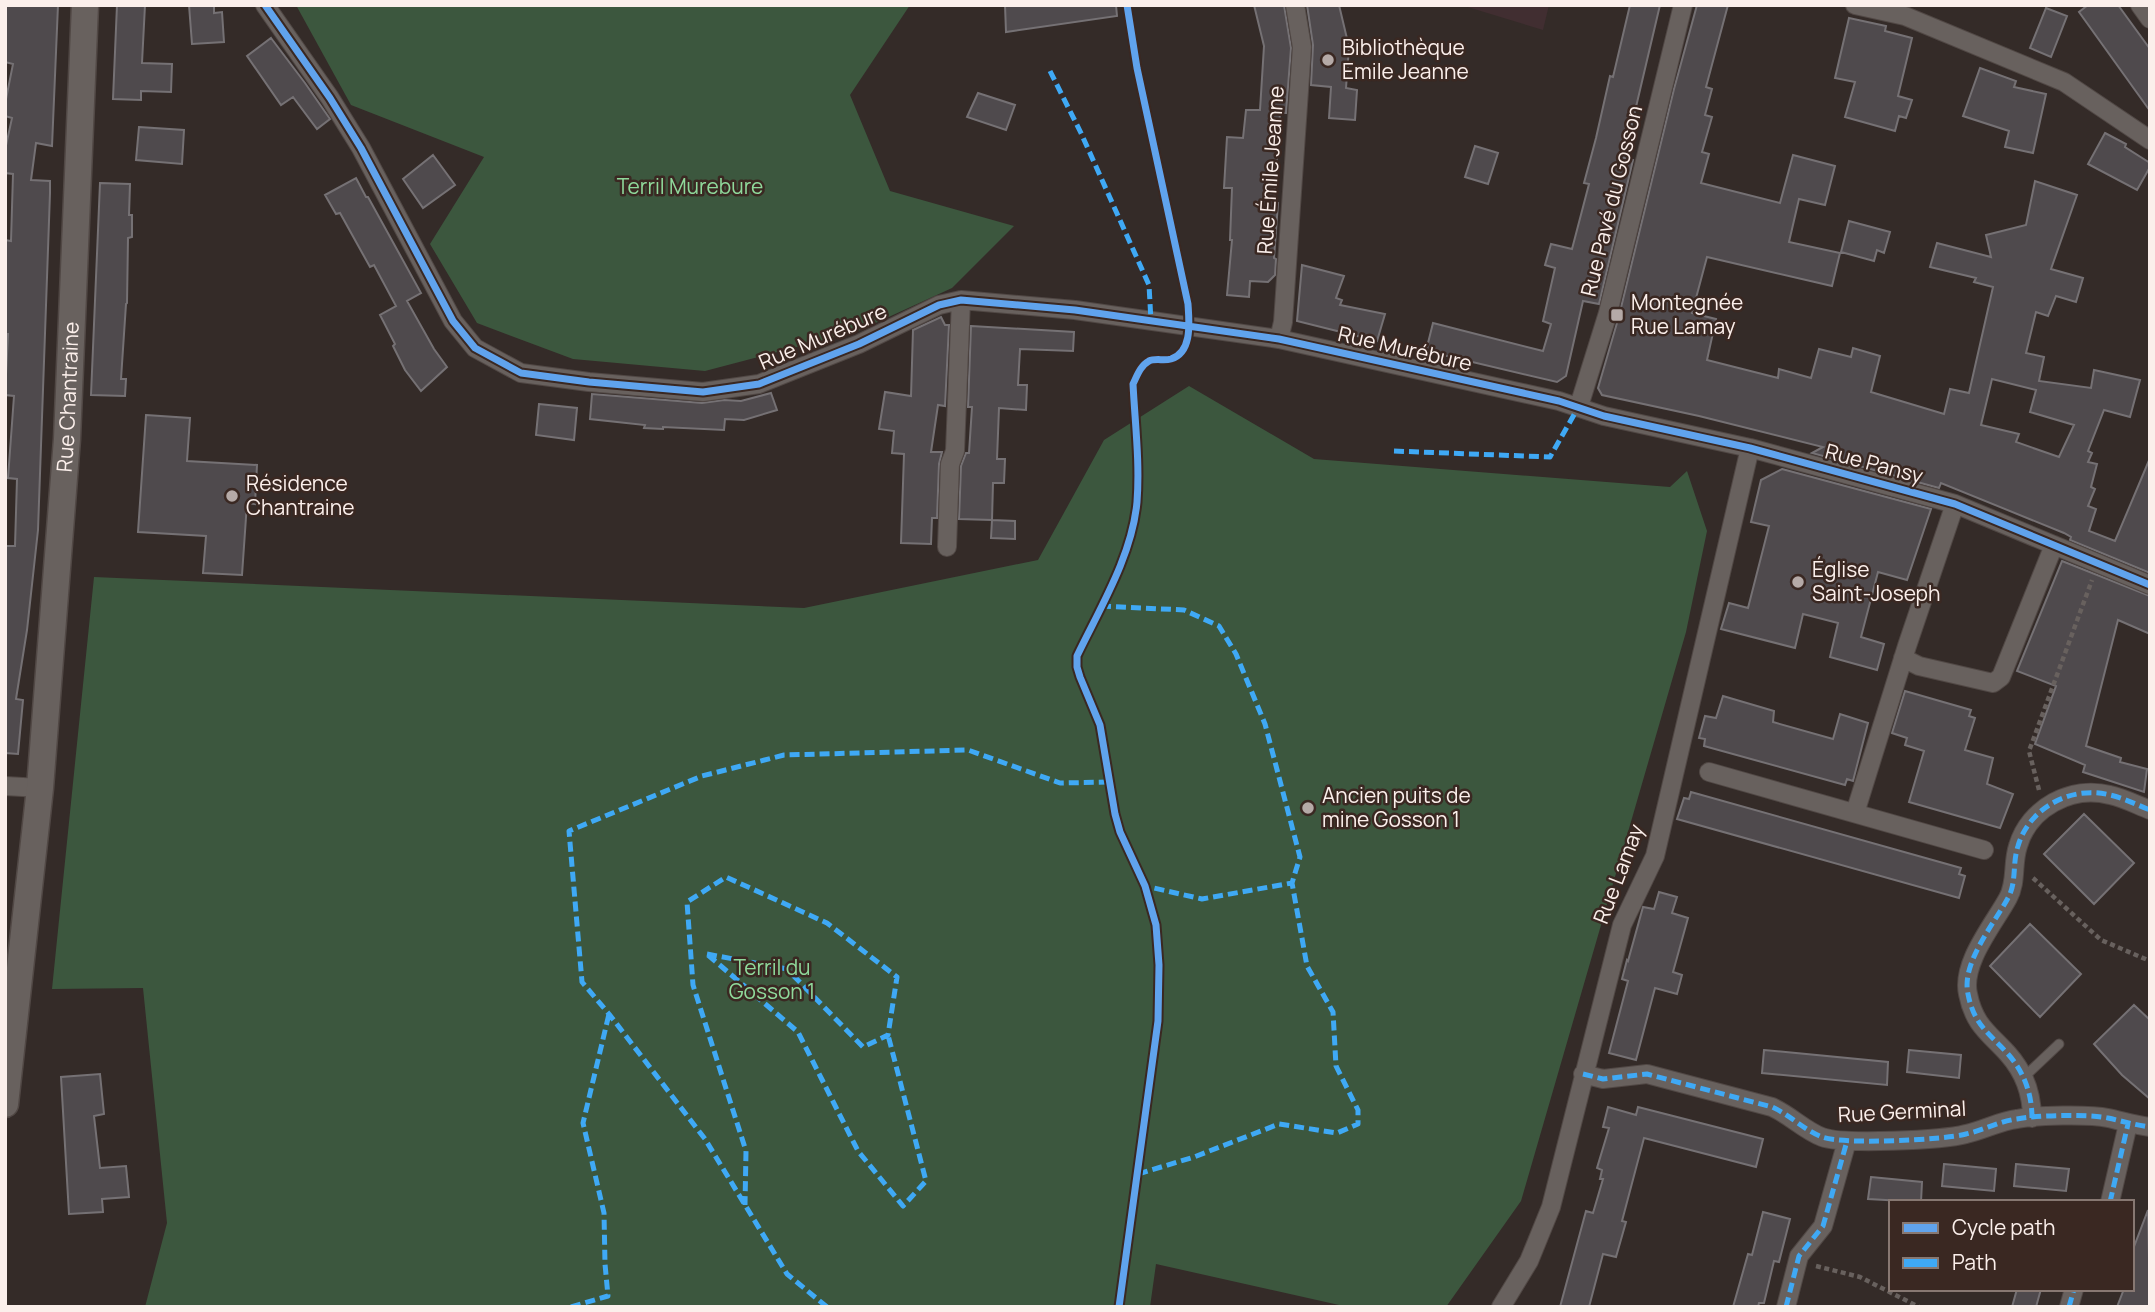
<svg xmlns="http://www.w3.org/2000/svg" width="2155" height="1312" font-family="Manrope,sans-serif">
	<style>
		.education { fill: #412e31 }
		.green { fill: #3c573e }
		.building { fill: #4f4a4d; stroke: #757174; stroke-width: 2; fill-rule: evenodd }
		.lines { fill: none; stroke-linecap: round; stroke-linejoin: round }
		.lane-casing { stroke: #514845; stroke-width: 11 }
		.street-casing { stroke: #514845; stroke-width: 20 }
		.secondary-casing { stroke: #514845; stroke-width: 29 }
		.path { stroke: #68615e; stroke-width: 4.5; stroke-dasharray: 5 3.5; stroke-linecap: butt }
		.lane { stroke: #68615e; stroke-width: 9 }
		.street { stroke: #68615e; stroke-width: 18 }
		.secondary { stroke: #68615e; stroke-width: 26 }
		.quiet { stroke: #3fa9f5; stroke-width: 5; stroke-dasharray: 10 5; stroke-linecap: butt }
		.cycleway-casing { stroke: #3a2822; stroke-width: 11 }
		.cycleway { stroke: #60a3ed; stroke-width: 7 }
		.poi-dot { fill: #b5aaa7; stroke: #3a2822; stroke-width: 2.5 }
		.labels { text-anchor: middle; stroke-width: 5; stroke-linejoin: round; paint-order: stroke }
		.poi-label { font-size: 21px; fill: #fbefeb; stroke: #3a2822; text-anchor: start }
		.street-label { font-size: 21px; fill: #fbefeb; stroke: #3a2822 }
		.park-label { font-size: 21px; fill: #8fd99b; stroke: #3a2822 }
	</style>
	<rect width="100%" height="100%" fill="#342b28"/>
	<path class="education" d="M 1461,5 L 1549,5 L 1543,30 Z"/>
	<path class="green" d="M 296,5 L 910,5 L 850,95 L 890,191 L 1014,226 L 952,288 L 858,331 L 705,371 L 573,359 L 477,323 L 430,244 L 484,157 L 351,105 Z
		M 1189,386 L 1314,459 L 1670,487 L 1687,471 L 1707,531 L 1686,632 L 1521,1201 L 1446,1307 L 1348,1307 L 1156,1264 L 1150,1307 L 145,1307 L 167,1223 L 143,988 L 52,989 L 94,577 L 804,608 L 1038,560 L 1104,440 Z"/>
	<path class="building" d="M 5,5 L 58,5 L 52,146 L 36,143 L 31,180 L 50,181 L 50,193 L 38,530 L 27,630 L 16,699 L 23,700 L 18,754 L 5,753 L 5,546 L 15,546 L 17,479 L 8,478 L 14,396 L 5,395 L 8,334 L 5,334 L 5,240 L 11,241 L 13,174 L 5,173 L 5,150 L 12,118 L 5,116 L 5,104 L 13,64 L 5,62 Z
		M 117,5 L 145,5 L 142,63 L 172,64 L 171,92 L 141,91 L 141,100 L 113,99 Z
		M 189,5 L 214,5 L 214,13 L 222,12 L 224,42 L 192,44 Z
		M 1005,5 L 1116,5 L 1117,16 L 1006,32 Z
		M 1254,5 L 1284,5 L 1291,48 L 1286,113 L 1280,113 L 1278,138 L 1274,203 L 1278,203 L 1274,258 L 1276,259 L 1275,275 L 1268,282 L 1250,281 L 1249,297 L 1227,295 L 1232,240 L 1230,240 L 1232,188 L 1224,188 L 1227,137 L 1243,138 L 1246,110 L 1260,110 L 1264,46 Z
		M 1307,5 L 1339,5 L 1349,47 L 1346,88 L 1357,90 L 1355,120 L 1329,118 L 1331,87 L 1311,85 L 1313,45 Z
		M 1630,5 L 1660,5 L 1624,158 L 1633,160 L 1599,304 L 1583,301 L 1566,376 L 1557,382 L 1426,351 L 1433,323 L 1543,351 L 1551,324 L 1543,321 L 1555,268 L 1545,265 L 1551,244 L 1572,249 L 1589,184 L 1584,183 L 1596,138 L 1610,76 L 1613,77 Z
		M 1697,5 L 1728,5 L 1706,87 L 1712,89 L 1705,115 L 1712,117 L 1702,152 L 1709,154 L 1701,183 L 1780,203 L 1793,155 L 1835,166 L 1825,205 L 1799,199 L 1789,242 L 1840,253 L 1832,286 L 1707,257 L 1692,313 L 1716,319 L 1707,360 L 1778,378 L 1779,369 L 1811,378 L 1819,349 L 1851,357 L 1853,348 L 1880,356 L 1871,392 L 1944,414 L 1950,389 L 1969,393 L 1993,287 L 1974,282 L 1976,278 L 1930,267 L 1937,243 L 1991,257 L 1986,235 L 2026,225 L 2035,181 L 2077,195 L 2051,269 L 2083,278 L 2076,302 L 2056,296 L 2048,316 L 2036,312 L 2026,353 L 2044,357 L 2039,381 L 2091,388 L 2094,370 L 2140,380 L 2130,417 L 2104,410 L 2088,451 L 2092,453 L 2088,462 L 2097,464 L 2091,487 L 2095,489 L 2088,506 L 2096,509 L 2089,531 L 2115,541 L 2150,458 L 2150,573 L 2070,540 L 2071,537 L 2064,533 L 1941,483 L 1939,488 L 1812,453 L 1823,447 L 1699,416 L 1602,395 L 1598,388 L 1619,316 L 1674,89 ZM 1992,379 L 2036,390 L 2030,412 L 2074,425 L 2059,457 L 2016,442 L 2019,434 L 1981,425 Z
		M 2088,5 L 2118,5 L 2150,49 L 2150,111 L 2079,12 Z
		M 2046,8 L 2067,16 L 2051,57 L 2030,48 Z
		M 1849,18 L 1886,26 L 1885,31 L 1912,38 L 1898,96 L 1912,100 L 1906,118 L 1899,116 L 1895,131 L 1845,117 L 1855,82 L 1835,78 Z
		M 271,38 L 305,83 L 330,119 L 317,129 L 293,97 L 281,105 L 247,56 Z
		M 1980,68 L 2016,81 L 2014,87 L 2046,94 L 2033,153 L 2005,147 L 2009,131 L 1963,116 Z
		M 978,93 L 1015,105 L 1006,130 L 967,117 Z
		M 139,127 L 184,130 L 182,164 L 136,160 Z
		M 2105,133 L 2126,144 L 2125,147 L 2150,163 L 2150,167 L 2137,190 L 2088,164 Z
		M 1475,146 L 1498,153 L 1488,184 L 1465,177 Z
		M 433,155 L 455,185 L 423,208 L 403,179 Z
		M 356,178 L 366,197 L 368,197 L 421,293 L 407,301 L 434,349 L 447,367 L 421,391 L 405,370 L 393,346 L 395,344 L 380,315 L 396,306 L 374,265 L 370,267 L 340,213 L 336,214 L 325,195 Z
		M 100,183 L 130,184 L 129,215 L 132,215 L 132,237 L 128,238 L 127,303 L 126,304 L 121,379 L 126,379 L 125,396 L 91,395 Z
		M 1849,221 L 1890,232 L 1884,253 L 1877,250 L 1874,261 L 1841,252 Z
		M 1302,265 L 1344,276 L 1336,298 L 1342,300 L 1340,305 L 1385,314 L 1377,341 L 1297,321 Z
		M 941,317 L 945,325 L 949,325 L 945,406 L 938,405 L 931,452 L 942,452 L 939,464 L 937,518 L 932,518 L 931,544 L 901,543 L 904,454 L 892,453 L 894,431 L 879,429 L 885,392 L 911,396 L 913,330 Z
		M 971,326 L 1074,332 L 1073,351 L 1020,349 L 1018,385 L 1027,385 L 1026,410 L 999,408 L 997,459 L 1005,459 L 1004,483 L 993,483 L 992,520 L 1015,521 L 1015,539 L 991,538 L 992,520 L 959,519 L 961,466 L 966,453 L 969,453 L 972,407 L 968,407 Z
		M 771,393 L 777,410 L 744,420 L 725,419 L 724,430 L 663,427 L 663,429 L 644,428 L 645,425 L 590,419 L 592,394 L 702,403 L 724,400 L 741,401 Z
		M 539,404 L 577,408 L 574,440 L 536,435 Z
		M 146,415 L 190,418 L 187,461 L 257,465 L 255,504 L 247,503 L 242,575 L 203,573 L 206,536 L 138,532 Z
		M 1782,469 L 1931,509 L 1907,580 L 1878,572 L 1861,637 L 1884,644 L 1877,670 L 1830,657 L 1838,623 L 1803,614 L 1795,648 L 1721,629 L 1729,603 L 1748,608 L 1769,526 L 1751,522 L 1761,480 Z
		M 2062,561 L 2150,596 L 2150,634 L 2118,620 L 2086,746 L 2121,758 L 2120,762 L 2147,769 L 2144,792 L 2083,772 L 2085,765 L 2035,744 L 2056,686 L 2017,671 Z
		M 1905,691 L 1971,710 L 1969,716 L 1975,718 L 1965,750 L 1993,758 L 1987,784 L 2013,794 L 2000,828 L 1909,802 L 1924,751 L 1905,745 L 1907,738 L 1892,733 Z
		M 1723,696 L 1774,711 L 1773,722 L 1833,739 L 1840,714 L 1868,723 L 1853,781 L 1847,779 L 1845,785 L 1704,746 L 1705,739 L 1699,738 L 1705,716 L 1716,718 Z
		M 1691,792 L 1961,868 L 1959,874 L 1965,876 L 1959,898 L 1677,819 L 1684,798 L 1689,799 Z
		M 2084,814 L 2134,863 L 2094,904 L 2044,854 Z
		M 1659,892 L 1677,897 L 1672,913 L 1688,918 L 1673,972 L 1682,975 L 1677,994 L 1655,988 L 1636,1060 L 1609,1053 L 1628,981 L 1622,979 L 1627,960 L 1628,961 L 1643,907 L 1654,909 Z
		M 2030,924 L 2081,974 L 2040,1017 L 1990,966 Z
		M 2134,1005 L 2150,1020 L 2150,1099 L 2122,1075 L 2094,1044 Z
		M 1764,1050 L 1888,1062 L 1887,1085 L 1762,1073 Z
		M 1909,1050 L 1961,1055 L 1959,1078 L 1907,1072 Z
		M 100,1074 L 104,1114 L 94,1116 L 100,1168 L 126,1166 L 129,1197 L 102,1199 L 103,1212 L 69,1214 L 61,1077 Z
		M 1608,1107 L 1636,1115 L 1638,1107 L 1763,1139 L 1756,1167 L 1644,1138 L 1622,1221 L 1626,1222 L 1616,1257 L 1603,1254 L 1589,1307 L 1560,1307 L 1586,1211 L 1593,1213 L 1603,1179 L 1600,1179 L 1602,1170 L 1597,1168 L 1609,1128 L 1603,1127 Z
		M 1944,1164 L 1996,1169 L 1994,1191 L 1942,1186 Z
		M 2016,1164 L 2069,1169 L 2066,1191 L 2014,1186 Z
		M 1871,1177 L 1922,1182 L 1921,1202 L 1868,1199 Z
		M 2148,1210 L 2150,1307 L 2117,1307 L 2124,1289 L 2132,1289 L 2132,1252 Z
		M 1763,1212 L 1790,1219 L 1779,1262 L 1774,1261 L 1764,1303 L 1759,1303 L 1758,1307 L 1733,1307 L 1748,1254 L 1752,1255 Z
		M 2017,1289 L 2041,1289 L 2036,1307 L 2012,1307 Z"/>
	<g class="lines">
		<defs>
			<path id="lane" d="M 2023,1078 L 2059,1044"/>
			<path id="street" d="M 265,5 L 330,98 L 361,148 L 453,321 L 475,348 L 521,373 L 589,382 L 703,392 L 759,384 L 859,344 L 939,305 L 961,300 L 1075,310 L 1279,339 L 1559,401 L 1604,416 L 1750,448 L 1955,504 L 2150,585
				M 1855,5 L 1905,16 L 2064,82 L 2150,140
				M 2140,5 L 2150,19
				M 1279,339 L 1283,322 L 1302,47 L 1295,5
				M 1579,406 L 1608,313 L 1683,5
				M 947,547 L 950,464 L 955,451 L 961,300
				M 1903,658 L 1919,666 L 1993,683 L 2001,677 L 2054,545
				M 1709,772 L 1984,850
				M 5,786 L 40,788
				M 1855,813 L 1907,646 L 1955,504
				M 1583,1074 L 1603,1079 L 1647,1074 L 1772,1107 C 1790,1115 1804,1130 1822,1137 C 1843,1145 1943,1140 1966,1134 C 1984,1130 2000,1121 2017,1119 C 2036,1115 2090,1114 2108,1118 C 2122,1121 2135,1125 2150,1127
				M 2032,1118 C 2032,1094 2024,1072 2008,1054 C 1989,1033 1974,1025 1968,994 C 1961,963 1994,924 2008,898 C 2017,882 2012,864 2018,846 C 2029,808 2071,785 2110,795 C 2124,798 2137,805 2150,810
				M 2110,1202 L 2128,1124
				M 1501,1307 L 1529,1261 L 1551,1207 L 1622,925 L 1655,856 L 1750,448
				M 1786,1307 L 1799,1256 L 1823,1226 L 1847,1141
				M 2069,1307 L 2074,1289"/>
			<g id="secondary">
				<path id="s1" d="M 5,1104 L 40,788 L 67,439 L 85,5"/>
			</g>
		</defs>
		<use href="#lane" class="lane-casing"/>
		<use href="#street" class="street-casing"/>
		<use href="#secondary" class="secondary-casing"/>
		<path class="path" d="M 2039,790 L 2029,751 L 2092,580
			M 2033,878 L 2101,940 L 2150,961
			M 1816,1266 L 1860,1277 L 1919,1307"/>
		<use href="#lane" class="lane"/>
		<use href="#street" class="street"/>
		<use href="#secondary" class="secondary"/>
		<path class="quiet" d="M 1050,71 L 1081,133 L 1149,285 L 1151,321
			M 1394,451 L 1550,457 L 1579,406
			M 1101,606 L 1184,610 L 1219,626 L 1236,654 L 1265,724 L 1300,857 L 1292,883 L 1202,899 L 1145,886
			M 707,954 L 787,969 L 863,1047 L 888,1035 L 897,977 L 827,923 L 726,877 L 687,902 L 693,985 L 746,1151 L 745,1205
			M 708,955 L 798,1032 L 858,1151 L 903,1206 L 926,1181 L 888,1035
			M 1583,1074 L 1603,1079 L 1647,1074 L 1772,1107 C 1790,1115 1804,1130 1822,1137 C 1843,1145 1943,1140 1966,1134 C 1984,1130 2000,1121 2017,1119 C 2036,1115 2090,1114 2108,1118 C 2122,1121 2135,1125 2150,1127
			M 2032,1118 C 2032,1094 2024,1072 2008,1054 C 1989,1033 1974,1025 1968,994 C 1961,963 1994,924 2008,898 C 2017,882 2012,864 2018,846 C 2029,808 2071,785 2110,795 C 2124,798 2137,805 2150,810
			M 1138,1174 L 1194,1157 L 1279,1124 L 1337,1133 L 1358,1124 L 1358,1110 L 1336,1066 L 1333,1012 L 1307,966 L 1292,883
			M 2110,1202 L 2128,1124
			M 571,1307 L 608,1296 L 605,1264 L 604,1213 L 583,1123 L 609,1014
			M 827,1307 L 787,1274 L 705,1139 L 609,1014 L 582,982 L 569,831 L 702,776 L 784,755 L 968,750 L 1060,783 L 1111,782
			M 1786,1307 L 1799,1256 L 1823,1226 L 1847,1141
			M 2069,1307 L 2074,1289"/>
		<defs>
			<path id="cycleway" d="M 265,5 L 330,98 L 361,148 L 453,321 L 475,348 L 521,373 L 589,382 L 703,392 L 759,384 L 859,344 L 939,305 L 961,300 L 1075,310 L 1279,339 L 1559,401 L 1604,416 L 1750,448 L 1955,504 L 2150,585
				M 1119,1307 L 1158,1021 L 1159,965 L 1156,925 L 1145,886 L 1120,832 L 1115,814 L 1100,725 L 1080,677 L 1077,667 L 1077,656 C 1100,608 1132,556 1137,502 C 1140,463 1135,423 1133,384 C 1137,376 1140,366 1149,361 C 1155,358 1164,361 1171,359 C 1193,352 1189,321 1188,304 L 1137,68 L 1127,5"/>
		</defs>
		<use href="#cycleway" class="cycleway-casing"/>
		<use href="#cycleway" class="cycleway"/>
	</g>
	<g class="poi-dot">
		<circle cx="1328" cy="60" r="7"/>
		<rect x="1610" y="308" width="14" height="14" rx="3.5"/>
		<circle cx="232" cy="496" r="7"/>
		<circle cx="1798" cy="582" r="7"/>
		<circle cx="1308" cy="808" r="7"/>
	</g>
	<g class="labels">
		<g class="poi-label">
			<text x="1342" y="55">Bibliothèque<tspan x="1342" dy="24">Emile Jeanne</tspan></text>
			<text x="1631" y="310">Montegnée<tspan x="1631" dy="24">Rue Lamay</tspan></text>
			<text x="246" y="491">Résidence<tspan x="246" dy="24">Chantraine</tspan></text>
			<text x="1812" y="577">Église<tspan x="1812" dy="24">Saint-Joseph</tspan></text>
			<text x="1322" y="803">Ancien puits de<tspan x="1322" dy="24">mine Gosson 1</tspan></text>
		</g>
		<g class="street-label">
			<text transform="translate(1271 170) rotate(-86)" y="7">Rue Émile Jeanne</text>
			<text transform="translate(1612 201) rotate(-76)" y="7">Rue Pavé du Gosson</text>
			<text transform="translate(823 337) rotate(-23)" y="7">Rue Murébure</text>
			<text transform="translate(1405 349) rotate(13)" y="7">Rue Murébure</text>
			<text dy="7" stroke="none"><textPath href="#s1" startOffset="710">Rue Chantraine</textPath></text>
			<text transform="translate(1874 464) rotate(15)" y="7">Rue Pansy</text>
			<text transform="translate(1619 874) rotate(-69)" y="7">Rue Lamay</text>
			<text transform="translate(1902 1112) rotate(-3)" y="7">Rue Germinal</text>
		</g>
		<g class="park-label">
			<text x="690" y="194">Terril Murebure</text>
			<text x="772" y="975">Terril du<tspan x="772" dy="24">Gosson 1</tspan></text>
		</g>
	</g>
	<rect width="2155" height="1312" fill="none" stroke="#fbefeb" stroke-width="14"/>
	<rect x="1889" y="1200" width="245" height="91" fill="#3a2822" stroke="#877872" stroke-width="2"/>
	<rect x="1903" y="1223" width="35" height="10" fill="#60a3ed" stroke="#877872" stroke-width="2"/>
	<text x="1952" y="1235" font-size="21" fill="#fbefeb">Cycle path</text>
	<rect x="1903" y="1258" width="35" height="10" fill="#3fa9f5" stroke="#877872" stroke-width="2"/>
	<text x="1952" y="1270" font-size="21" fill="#fbefeb">Path</text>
</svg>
